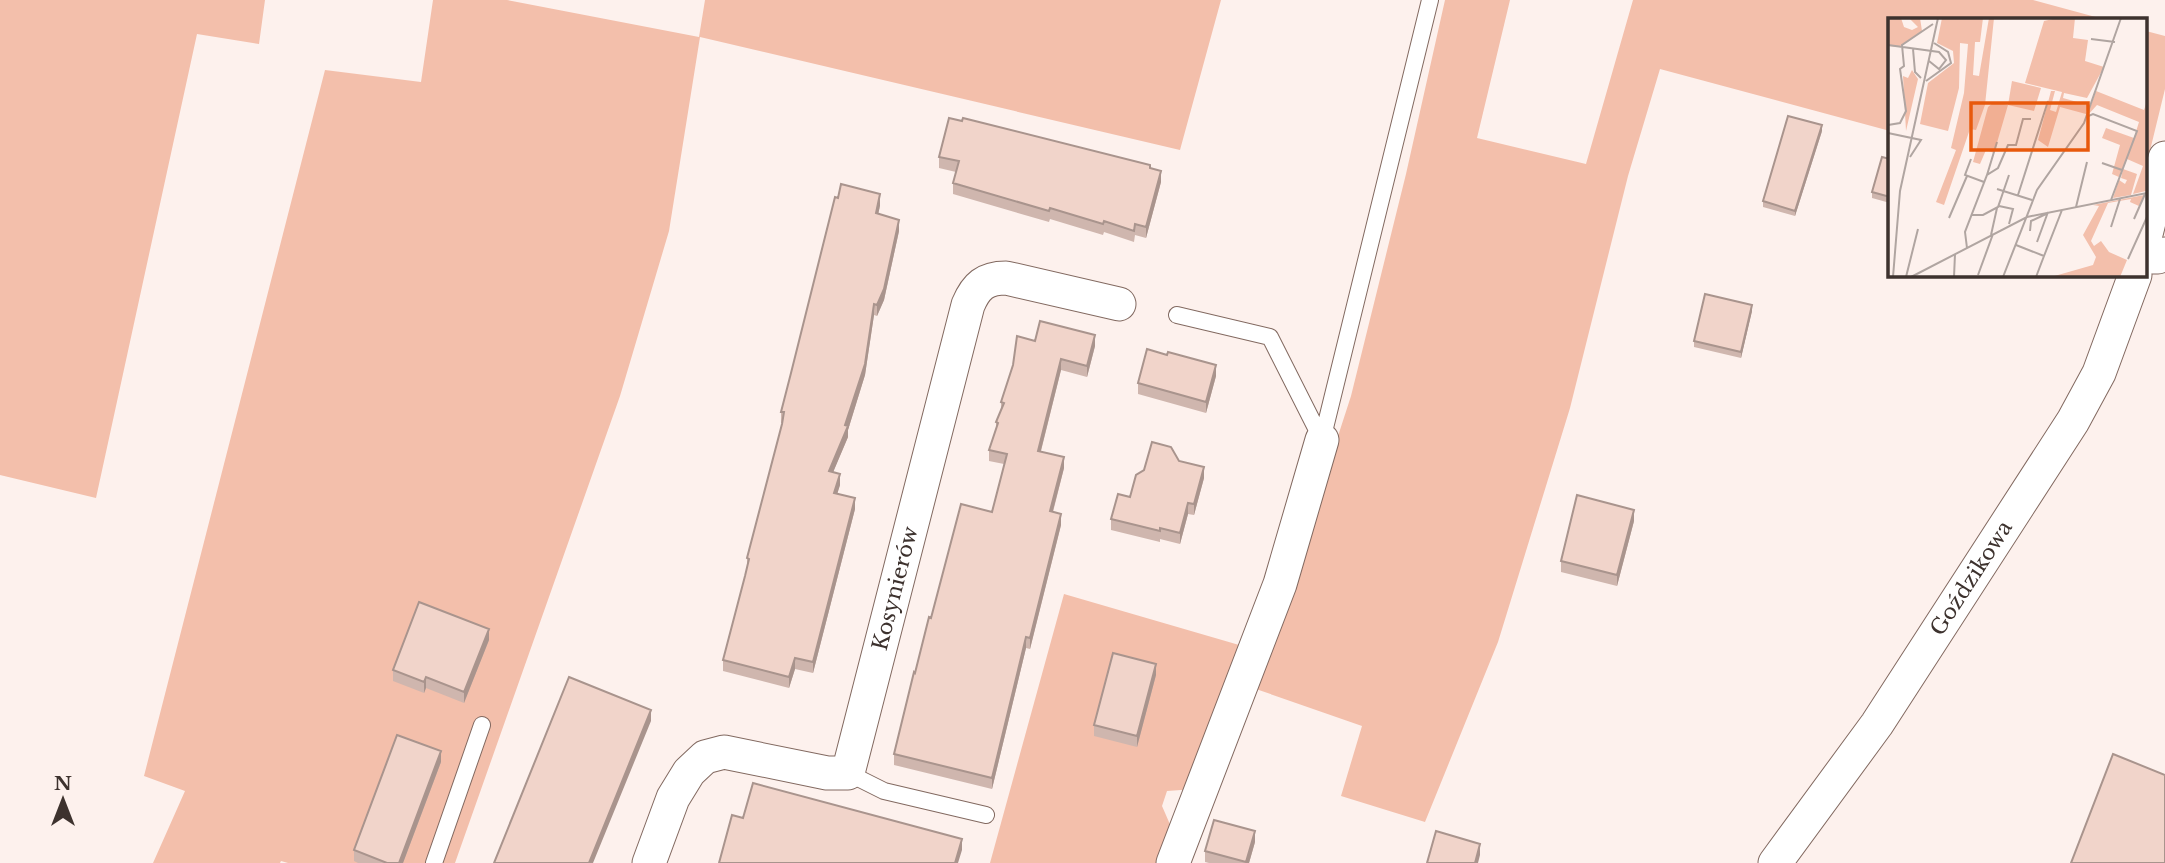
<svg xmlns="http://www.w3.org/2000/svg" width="2165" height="863" font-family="'Libre Baskerville',serif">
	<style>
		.green { fill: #f3bfab }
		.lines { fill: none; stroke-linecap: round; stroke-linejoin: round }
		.lane-casing { stroke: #826960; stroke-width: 18 }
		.street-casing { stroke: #826960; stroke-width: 35 }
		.lane { stroke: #fff; stroke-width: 16 }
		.street { stroke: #fff; stroke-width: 33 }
		.wall { fill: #cfb6ae }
		.shaded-wall { fill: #a9948d }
		.building { fill: #f1d4ca; stroke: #a9948d; stroke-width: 2 }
		.labels { text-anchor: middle; stroke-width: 5; stroke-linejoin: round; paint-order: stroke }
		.street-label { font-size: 21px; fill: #3d322e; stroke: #fdf1ed }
		.inset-road { fill: none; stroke: #b0a5a1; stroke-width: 2 }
		.view { fill: #e8590c; fill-opacity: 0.15; stroke: #e8590c; stroke-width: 3.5 }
		.inset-edge { fill: none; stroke: #3d322e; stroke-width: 3.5 }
	</style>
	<rect width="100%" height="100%" fill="#fdf1ed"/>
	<path class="green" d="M 0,0 L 265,0 L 259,44 L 197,34 L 96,498 L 0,475 Z
		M 433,0 L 507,0 L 699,37 L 705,0 L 1221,0 L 1180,150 L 700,37 L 669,231 L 620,396 L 455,863 L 288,863 L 281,861 L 280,863 L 153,863 L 185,791 L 144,776 L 325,70 L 421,82 Z
		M 1445,0 L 1510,0 L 1477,138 L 1586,164 L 1633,0 L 2033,0 L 2103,19 L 1890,19 L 1890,131 L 1660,69 L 1628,176 L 1570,408 L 1498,642 L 1425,822 L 1341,796 L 1362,726 L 1253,688 L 1304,541 L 1351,396 L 1406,174 Z
		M 2146,31 L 2165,36 L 2165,89 L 2146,167 Z
		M 1064,594 L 1246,647 L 1195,789 L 1167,791 L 1162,806 L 1172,829 L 1160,863 L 990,863 Z"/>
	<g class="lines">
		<defs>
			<path id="lane" d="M 1177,315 L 1270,337 L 1322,440
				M 1322,440 L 1430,0
				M 848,773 L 884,791 L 986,815
				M 434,863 L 482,725"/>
			<g id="street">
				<path d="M 2146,234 L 2165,158"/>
				<path d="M 2146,257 L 2158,257 L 2165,254"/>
				<path id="s1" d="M 649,863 L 673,798 L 689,772 L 705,757 L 724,752 L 827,773 L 848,773 L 968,305 C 976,286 985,278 1006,278 L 1119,304"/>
				<path d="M 1173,863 L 1280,584 L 1322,440"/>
				<path id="s2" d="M 1775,863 L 1877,724 L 2073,421 L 2099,373 L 2135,275"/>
			</g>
		</defs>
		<use href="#lane" class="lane-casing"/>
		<use href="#street" class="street-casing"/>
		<use href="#lane" class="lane"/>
		<use href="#street" class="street"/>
	</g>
	<path class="wall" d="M 1822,131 L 1795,216 L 1763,207 L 1763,201 Z
		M 939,157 L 1150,168 L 1161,182 L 1146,238 L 1135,235 L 1134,242 L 1104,232 L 1103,235 L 1050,219 L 1049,222 L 953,194 L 953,183 L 956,172 L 939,168 Z
		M 1890,159 L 1890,203 L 1872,198 L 1872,192 Z
		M 880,206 L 878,213 L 899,231 L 884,300 L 877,316 L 874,315 L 865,375 L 848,430 L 848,437 L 833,472 L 840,485 L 837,494 L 855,509 L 813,673 L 795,669 L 789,688 L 723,671 L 723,660 L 747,569 L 747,558 L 782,423 L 781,423 L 781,412 Z
		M 1752,311 L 1741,358 L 1694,347 L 1694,341 Z
		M 1035,341 L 1095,346 L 1087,377 L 1061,370 L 1041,451 L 1064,468 L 1053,512 L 1061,525 L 1030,649 L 1026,648 L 992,789 L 894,765 L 894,754 L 915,673 L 931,618 L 992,512 L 1004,464 L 989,461 L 989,450 L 996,428 L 996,422 L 1001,410 L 1001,402 Z
		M 1167,355 L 1216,376 L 1206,413 L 1138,394 L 1138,383 Z
		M 1179,461 L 1204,478 L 1194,515 L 1188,514 L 1180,544 L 1160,539 L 1160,542 L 1111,530 L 1111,519 L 1130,497 Z
		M 1634,521 L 1617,586 L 1561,572 L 1561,561 Z
		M 489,640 L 464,703 L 426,688 L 424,693 L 393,681 L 393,670 Z
		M 1156,675 L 1137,747 L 1094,736 L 1094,725 Z
		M 441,762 L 403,863 L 358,863 L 354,861 L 354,850 Z
		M 1255,842 L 1249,863 L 1209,863 L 1205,862 L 1205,851 Z"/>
	<path class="shaded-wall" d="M 1822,125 L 1822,131 L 1795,216 L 1795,211 Z
		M 1161,171 L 1161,182 L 1146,238 L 1146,227 Z
		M 880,194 L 880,206 L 876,224 L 876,213 Z
		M 899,220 L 899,231 L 884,300 L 877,316 L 877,305 Z
		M 874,304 L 874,315 L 865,375 L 848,430 L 848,437 L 829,482 L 829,471 L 845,425 Z
		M 1752,305 L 1752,311 L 1741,358 L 1741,352 Z
		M 1095,335 L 1095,346 L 1087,377 L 1087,366 Z
		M 1061,359 L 1061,370 L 1038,462 L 1038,451 Z
		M 1216,365 L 1216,376 L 1206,413 L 1206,402 Z
		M 1064,457 L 1064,468 L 1050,522 L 1050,511 Z
		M 1204,467 L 1204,478 L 1194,515 L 1194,504 Z
		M 840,474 L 840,485 L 834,504 L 834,493 Z
		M 855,498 L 855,509 L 813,673 L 813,662 Z
		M 1188,503 L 1188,514 L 1180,544 L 1180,533 Z
		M 1634,510 L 1634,521 L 1617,586 L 1617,575 Z
		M 1061,514 L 1061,525 L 1030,649 L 1030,638 Z
		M 489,629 L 489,640 L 464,703 L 464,692 Z
		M 1026,637 L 1026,648 L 992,789 L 992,778 Z
		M 795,658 L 795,669 L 789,688 L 789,677 Z
		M 1156,664 L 1156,675 L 1137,747 L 1137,736 Z
		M 426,677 L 426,688 L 424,693 L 424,682 Z
		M 651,710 L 651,721 L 593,863 L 589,863 Z
		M 441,751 L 441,762 L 403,863 L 399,863 Z
		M 1255,831 L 1255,842 L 1249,863 L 1246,863 Z
		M 962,839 L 962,850 L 958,863 L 955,863 Z
		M 1480,844 L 1480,855 L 1478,863 L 1475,863 Z"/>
	<path class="building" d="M 1788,116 L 1822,125 L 1795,211 L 1763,201 Z
		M 949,118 L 962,121 L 963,118 L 1150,165 L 1150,168 L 1161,171 L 1146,227 L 1135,224 L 1134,231 L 1104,221 L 1103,224 L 1050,208 L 1049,211 L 953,183 L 959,161 L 939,157 Z
		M 1882,157 L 1890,159 L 1890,197 L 1872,192 Z
		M 841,184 L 880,194 L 876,213 L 899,220 L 884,289 L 877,305 L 874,304 L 865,364 L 845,425 L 848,426 L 829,471 L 840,474 L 834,493 L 855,498 L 813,662 L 795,658 L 789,677 L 723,660 L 745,576 L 749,559 L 747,558 L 782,424 L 784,412 L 781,412 L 791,373 L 835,197 L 838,198 Z
		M 1705,294 L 1752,305 L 1741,352 L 1694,341 Z
		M 1040,321 L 1095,335 L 1087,366 L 1061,359 L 1038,451 L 1064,457 L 1050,511 L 1061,514 L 1030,638 L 1026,637 L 992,778 L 894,754 L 914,672 L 915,673 L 929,617 L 931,618 L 961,504 L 992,512 L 1007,454 L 989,450 L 998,423 L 996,422 L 1004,403 L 1001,402 L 1013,365 L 1017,336 L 1035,341 Z
		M 1147,349 L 1167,355 L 1168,352 L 1216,365 L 1206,402 L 1138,383 Z
		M 1152,442 L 1171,447 L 1179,461 L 1204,467 L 1194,504 L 1188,503 L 1180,533 L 1160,528 L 1160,531 L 1111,519 L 1118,494 L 1130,497 L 1136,475 L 1144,470 Z
		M 1577,495 L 1634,510 L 1617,575 L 1561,561 Z
		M 419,602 L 489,629 L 464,692 L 426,677 L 424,682 L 393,670 Z
		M 1113,653 L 1156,664 L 1137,736 L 1094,725 Z
		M 569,677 L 651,710 L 589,863 L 494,863 Z
		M 397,735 L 441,751 L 399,863 L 387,863 L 354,850 Z
		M 2113,754 L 2165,775 L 2165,863 L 2071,863 Z
		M 753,783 L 962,839 L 955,863 L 719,863 L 732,815 L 743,818 Z
		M 1214,820 L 1255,831 L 1246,862 L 1205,851 Z
		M 1436,831 L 1480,844 L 1475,863 L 1427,863 Z"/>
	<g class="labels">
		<g class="street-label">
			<text dy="7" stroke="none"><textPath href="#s2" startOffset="346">Goździkowa</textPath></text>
			<text dy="7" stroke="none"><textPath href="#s1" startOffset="458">Kosynierów</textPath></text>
		</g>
	</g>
	<g transform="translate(1888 18)">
		<rect width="259" height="259" fill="#fdf1ed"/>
		<path d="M 0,0 L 13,0 L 16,9 L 24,12 L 30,9 L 21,0 L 32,0 L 34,13 L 11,29 L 0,28 ZM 54,0 L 95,0 L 92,24 L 87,24 L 85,57 L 91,58 L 101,0 L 106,0 L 97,87 L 88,112 L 82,111 L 56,187 L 48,184 L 68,132 L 63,130 L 76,75 L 80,26 L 72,25 L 71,70 L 60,113 L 32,106 L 40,65 L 66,45 L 65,33 L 49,25 ZM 169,0 L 187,0 L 185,20 L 200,22 L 197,43 L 216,49 L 199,80 L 176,75 L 175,80 L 200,87 L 198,96 L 172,89 L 160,129 L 150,122 L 163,73 L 167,73 L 162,92 L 168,94 L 174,74 L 137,65 L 156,3 ZM 24,52 L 30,61 L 18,113 L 15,58 L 20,60 ZM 124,63 L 153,70 L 146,93 L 120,87 L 106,135 L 98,132 L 92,146 L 85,144 L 100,89 L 106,84 L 120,87 ZM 208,73 L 256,92 L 259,83 L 258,173 L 245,176 L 255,148 L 239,141 L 231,159 L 224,156 L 232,127 L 214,120 L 218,110 L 246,120 L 251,104 L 209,87 L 199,98 ZM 235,151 L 249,156 L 243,177 L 225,180 L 231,162 L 237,166 L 239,162 L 233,160 ZM 256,177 L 251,188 L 242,184 L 243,181 L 220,185 L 203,223 L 206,228 L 213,223 L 221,234 L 239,242 L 232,259 L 163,259 L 205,247 L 208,239 L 195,217 L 211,188 L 205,187 Z" fill="#f3bfab"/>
		<path class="inset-road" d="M 125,0 L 159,0M 203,21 L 227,24M 0,27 L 51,34 L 58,42 L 51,51 L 41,43M 25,31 L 27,54 L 33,60M 38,63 L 63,45 L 60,34 L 46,25M 198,99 L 205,96 L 249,113 L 223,182M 0,107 L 12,105 L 18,93 L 12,51 L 16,48 L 14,27 L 45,6M 0,115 L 33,122 L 22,139M 83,141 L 77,157 L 96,164M 214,145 L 234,152M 99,157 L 109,124M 109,171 L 144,182M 130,177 L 160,83M 111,188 L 125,191 L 121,206M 188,189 L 199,144M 83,197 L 95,197 L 110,189 L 121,157M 61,200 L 79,158M 246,201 L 257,176M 223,209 L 232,181M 142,213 L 143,203 L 158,196M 103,217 L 109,190M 149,224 L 160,194M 128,227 L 156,238M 79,230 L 77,214 L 99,157 L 110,150 L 120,127 L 128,127 L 135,101 L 143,101M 156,238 L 174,192M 240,241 L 259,199M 90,257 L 105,216M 5,259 L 12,173 L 50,0M 18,259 L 30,211M 23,259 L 139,199 L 259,175 L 259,164M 66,259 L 67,236M 115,259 L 149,172 L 196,105 L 233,0M 148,259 L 156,238"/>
		<path class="view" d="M 83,85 L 200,85 L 200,132 L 83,132 Z"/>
		<rect width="259" height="259" class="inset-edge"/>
	</g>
	<g transform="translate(63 800)" stroke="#fdf1ed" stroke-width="5" paint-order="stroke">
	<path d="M0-5L12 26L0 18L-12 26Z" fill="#3d322e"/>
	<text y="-10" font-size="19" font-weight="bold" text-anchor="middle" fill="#3d322e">N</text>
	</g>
</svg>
